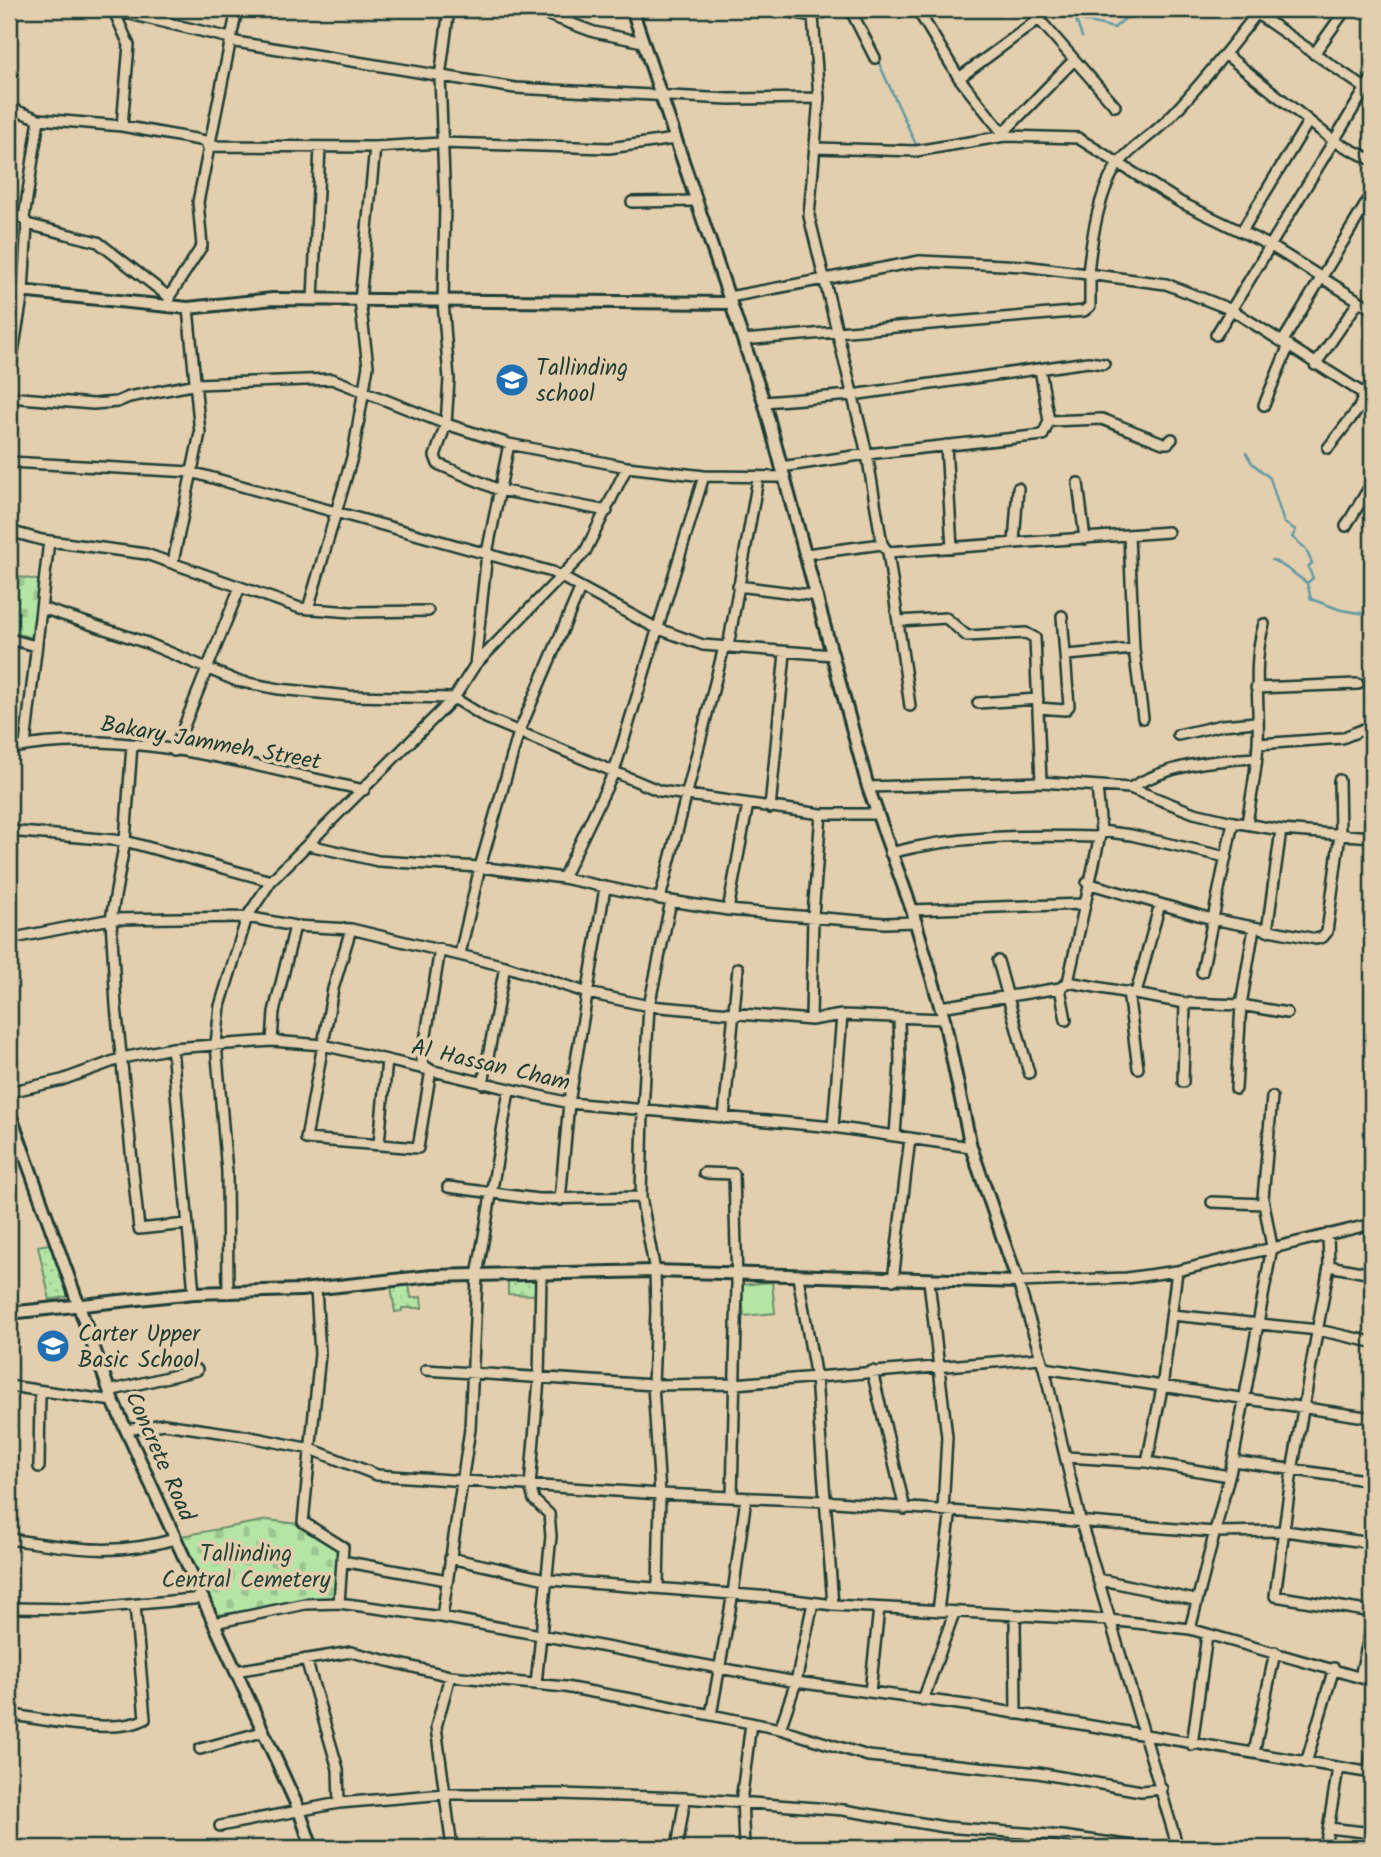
<svg xmlns="http://www.w3.org/2000/svg" width="1381" height="1857" font-family="Kalam,sans-serif">
	<style>
		.grass { fill: #b4e5a5; stroke: #6a916c; stroke-width: 2 }
		.cemetery { fill: url(#cemetery-stones); stroke: #6a916c; stroke-width: 2 }
		.park { fill: url(#park-dots); stroke: #6a916c; stroke-width: 2 }
		.lines { fill: none; stroke-linecap: round; stroke-linejoin: round }
		.stream { stroke: #639ba6; stroke-width: 2.5 }
		.minor-casing { stroke: #1f3d34; stroke-width: 14 }
		.tertiary-casing { stroke: #1f3d34; stroke-width: 16 }
		.minor { stroke: #e3cead; stroke-width: 9 }
		.tertiary { stroke: #e3cead; stroke-width: 10 }
		.labels { text-anchor: middle; stroke-width: 7; stroke-linejoin: round; paint-order: stroke }
		.poi-label { font-size: 23px; fill: #1f3d34; stroke: #e3cead; text-anchor: start }
		.street-label { font-size: 23px; fill: #1f3d34; stroke: #e3cead }
		.park-label { font-size: 23px; fill: #26453a; stroke: #e3cead }
	</style>
	<defs>
		<pattern id="cemetery-stones" width="16" height="16" patternUnits="userSpaceOnUse" patternTransform="scale(1.75)"><rect width="16" height="16" fill="#b4e5a5"/><path d="M2 7V4a2 2 0 0 1 4 0v3zM10 15v-3a2 2 0 0 1 4 0v3z" fill="#9ac58f"/></pattern>
		<pattern id="park-dots" width="8" height="8" patternUnits="userSpaceOnUse" patternTransform="scale(1.75)"><rect width="8" height="8" fill="#b4e5a5"/><path d="M2 2h.1M6 6h.1" fill="none" stroke="#9ac58f" stroke-width="1.8" stroke-linecap="round"/></pattern>
	</defs>
	<rect width="100%" height="100%" fill="#e3cead"/>
	<filter id="ink" filterUnits="userSpaceOnUse"><feTurbulence type="fractalNoise" baseFrequency=".0143" numOctaves="2"/><feDisplacementMap in="SourceGraphic" scale="14" xChannelSelector="R" yChannelSelector="G"/><feConvolveMatrix kernelMatrix="1 2 1 2 8 2 1 2 1" color-interpolation-filters="sRGB"/></filter>
	<g filter="url(#ink)">
		<path class="grass" d="M 772,1282 L 775,1313 L 744,1316 L 741,1285 Z"/>
		<path class="cemetery" d="M 9,575 L 42,581 L 34,638 L 9,632 Z
			M 268,1520 L 298,1524 L 340,1547 L 336,1597 L 217,1615 L 181,1536 Z"/>
		<path class="park" d="M 55,1243 L 74,1295 L 50,1300 L 38,1246 Z
			M 508,1279 L 537,1281 L 536,1295 L 508,1294 Z
			M 409,1284 L 411,1298 L 421,1297 L 422,1308 L 402,1308 L 402,1311 L 395,1312 L 391,1286 Z"/>
		<g class="lines">
			<path class="stream" d="M 1073,11 L 1082,37
				M 1055,15 L 1063,10 L 1084,9
				M 1082,20 L 1114,28 L 1136,9
				M 877,59 L 918,149
				M 1246,453 L 1252,463 L 1270,478 L 1284,523 L 1296,530 L 1292,537 L 1305,548 L 1312,563 L 1308,567 L 1313,578 L 1307,583
				M 1272,560 C 1279,562 1299,577 1307,583 L 1311,599 L 1341,610 L 1372,615"/>
			<defs>
				<path id="minor" d="M 113,9 L 129,45 L 122,126
					M 449,9 L 440,77 L 445,204 L 443,301 L 449,379 L 446,424 L 435,456 L 438,464 L 499,490 L 607,511
					M 532,9 L 594,32 L 643,42
					M 775,9 L 813,16 L 833,9
					M 850,9 L 875,58
					M 917,9 L 959,78 L 1005,136
					M 1030,9 L 1115,106
					M 1250,9 L 1372,93
					M 113,10 L 230,38 L 236,42 L 515,88 L 729,99 L 819,98
					M 813,16 L 819,98 L 809,216 L 867,454 L 882,544 L 888,552 L 910,706
					M 1225,54 L 1334,141 L 1372,160
					M 1314,54 L 1346,9
					M 959,78 L 1039,19 L 1047,9
					M 9,108 L 39,119 L 122,126 L 211,142
					M 1003,133 L 1074,60
					M 207,146 L 375,147 L 441,143 L 609,148 L 675,139
					M 816,148 L 916,151 L 1005,136 L 1078,138 L 1180,202 L 1271,246 L 1372,309
					M 632,202 L 696,201
					M 9,215 L 24,218 L 27,224 L 98,242 L 169,297
					M 24,218 L 39,119
					M 1242,231 L 1308,122
					M 1088,274 C 1091,242 1099,187 1120,162 C 1133,146 1153,135 1168,119 C 1201,85 1231,47 1260,9
					M 729,297 L 920,261 L 1024,266 L 1166,284 L 1232,310 L 1372,399
					M 313,299 L 320,147
					M 170,307 L 169,297 L 202,246 L 198,202 L 237,9
					M 1216,335 L 1372,78
					M 743,340 L 1084,311 L 1090,306 L 1090,274
					M 1283,341 L 1372,194
					M 1315,365 L 1359,301
					M 9,376 L 23,292 L 27,224
					M 9,397 L 93,404 L 117,402 L 129,397 L 197,384 L 332,379 L 446,424 L 509,444 L 627,467 L 704,476 L 784,477
					M 764,402 L 852,395 L 1088,362 L 1104,364
					M 1264,405 L 1289,345
					M 1049,421 L 1102,419 L 1163,443 L 1168,443 L 1172,439
					M 946,445 L 952,548
					M 1328,448 L 1359,408 L 1364,394
					M 9,462 L 191,472 L 552,572 L 656,628 L 703,645 L 833,655
					M 781,467 L 867,454 L 1043,435 L 1049,421 L 1040,369
					M 1078,483 L 1085,539
					M 1346,526 L 1372,483
					M 9,531 L 42,540 L 146,554 L 300,608 L 351,612 L 428,611
					M 1129,536 L 1134,649 L 1143,718
					M 1014,542 L 1018,488
					M 888,552 L 1168,532
					M 806,554 L 882,544
					M 173,562 L 200,433 L 188,308
					M 738,586 L 817,596
					M 42,608 L 147,643 L 237,681 L 279,689 L 349,696 L 454,698 L 486,718 L 660,791 L 821,814 L 877,814
					M 308,609 L 353,454 L 368,366 L 360,301 L 375,147
					M 899,621 L 946,618 L 967,636 L 1026,633 L 1035,638 L 1041,782
					M 9,639 L 36,646
					M 728,647 L 758,479
					M 1067,655 L 1134,649
					M 475,665 L 487,553 L 509,444
					M 1256,688 L 1358,684
					M 978,703 L 1038,699
					M 1038,708 L 1065,710 L 1069,706 L 1062,616
					M 1178,735 L 1222,725 L 1256,722
					M 1258,744 L 1342,738 L 1364,729
					M 25,745 L 49,541
					M 132,745 L 125,841 L 111,919 L 116,1006 L 139,1229 L 186,1224
					M 9,749 C 123,725 251,766 364,790
					M 174,751 L 240,587
					M 868,787 L 1041,782 L 1130,788 L 1194,813 L 1233,822 L 1281,830 L 1372,837
					M 1130,788 C 1168,765 1212,760 1256,758
					M 770,808 L 785,653
					M 1247,823 C 1251,797 1257,769 1258,743 C 1260,703 1252,664 1264,624
					M 9,831 L 125,841 L 271,881
					M 1101,831 L 1131,835 L 1226,857
					M 309,845 L 378,861 L 480,867 L 563,878 L 671,901 L 728,910 L 884,923 L 916,922
					M 890,853 C 959,835 1027,835 1098,837
					M 563,878 L 614,772 L 704,476
					M 1087,883 L 1212,919 L 1316,939 L 1323,937 L 1327,932 L 1340,834 L 1339,780
					M 660,899 L 724,647
					M 728,910 L 748,804
					M 912,910 L 1083,904
					M 351,929 L 333,989 L 306,1139 L 418,1148 L 431,1070 L 423,1065 L 422,1060 L 440,949
					M 1267,931 L 1281,830
					M 9,939 L 111,919 L 247,917 L 295,926 L 351,929 L 505,966 L 588,993 L 649,1006 L 811,1020 L 842,1015 L 944,1019
					M 460,954 L 480,867 L 519,732 L 580,589
					M 998,961 L 1029,1073
					M 1202,972 L 1233,822
					M 1068,982 L 1101,831 L 1097,786
					M 1060,988 L 1066,1020
					M 1128,992 L 1138,1068
					M 1136,993 L 1160,904
					M 940,1007 L 1060,988 L 1068,982 L 1185,1003 L 1241,1005 L 1287,1013
					M 811,1020 L 813,915 L 821,814
					M 272,1041 L 274,1012 L 295,926
					M 172,1048 L 194,1293
					M 1183,1082 L 1185,1003
					M 483,1084 L 505,966
					M 1236,1089 L 1241,1005 L 1254,928
					M 9,1092 L 62,1080 L 122,1058 L 172,1048 L 272,1041 L 323,1045 L 569,1103 L 833,1127 L 971,1147
					M 724,1118 L 738,968
					M 833,1127 L 842,1015
					M 895,1135 L 900,1064 L 899,1018
					M 379,1143 L 387,1060
					M 704,1173 L 734,1174 L 737,1284 L 732,1497
					M 448,1187 L 538,1199 L 641,1197
					M 560,1200 L 569,1103 L 605,888
					M 1212,1202 L 1264,1204
					M 1328,1234 L 1329,1266 L 1292,1471 L 1275,1596 L 1372,1612
					M 1329,1266 L 1372,1274
					M 798,1277 L 816,1378 L 833,1605
					M 893,1280 L 910,1138
					M 929,1281 L 947,1437 L 943,1510
					M 316,1289 L 320,1354 L 303,1522 L 343,1547 L 339,1603
					M 228,1293 L 227,1172 L 216,1044 L 220,1006 L 247,917 L 271,881 L 454,698 L 475,665 L 585,552 L 627,467
					M 1172,1315 L 1318,1330 L 1372,1342
					M 1044,1368 L 1372,1418
					M 426,1370 L 653,1385 L 735,1384 L 1041,1358
					M 872,1371 L 905,1509
					M 9,1386 L 113,1401
					M 109,1391 L 197,1370
					M 126,1430 L 164,1424 L 240,1435 L 311,1449 L 377,1475 L 660,1494 L 824,1501 L 1214,1532 L 1285,1531 L 1372,1543
					M 1066,1457 L 1147,1462 L 1229,1476
					M 1233,1461 L 1372,1481
					M 1147,1462 L 1162,1388 L 1177,1271
					M 39,1467 L 40,1391
					M 9,1539 C 71,1548 113,1557 175,1539
					M 450,1558 L 550,1580 L 771,1597 L 833,1605 L 1109,1620 L 1190,1629 L 1372,1681
					M 342,1561 L 447,1580
					M 1098,1579 L 1195,1600
					M 658,1587 L 660,1494 L 653,1385 L 656,1310 L 655,1271 L 641,1197 L 643,1110 L 649,1006 L 671,901
					M 9,1608 L 85,1609 L 203,1598
					M 938,1611 L 951,1510
					M 1015,1616 L 1016,1714
					M 442,1617 L 470,1429 L 477,1276 L 509,1091
					M 214,1623 L 305,1604 L 339,1603 L 442,1617 L 796,1682 L 973,1706 L 1372,1773
					M 1190,1629 L 1233,1461 L 1272,1247 L 1263,1198 L 1272,1097
					M 306,1659 L 338,1769 L 339,1803
					M 235,1671 L 351,1652 L 450,1676 L 565,1687 L 642,1701 L 780,1729 L 868,1756 L 1038,1773 L 1141,1791 L 1162,1789
					M 450,1676 L 436,1727 L 452,1848
					M 1360,1677 L 1372,1624
					M 536,1684 L 551,1536 L 549,1514 L 534,1500 L 530,1486 L 539,1379 L 541,1276
					M 870,1692 L 879,1608
					M 923,1700 L 954,1613
					M 9,1714 C 43,1720 115,1735 145,1719 L 135,1605
					M 711,1715 L 733,1593 L 746,1498
					M 780,1729 L 796,1682 L 813,1603
					M 1192,1745 L 1207,1635
					M 200,1749 L 262,1732
					M 1254,1753 L 1275,1652
					M 1306,1763 L 1334,1668
					M 1369,1772 L 1372,1752
					M 220,1826 L 339,1803 L 445,1794 L 559,1794 L 685,1798 L 843,1810 L 945,1827 L 1062,1836 L 1147,1848
					M 1329,1828 L 1372,1833
					M 677,1848 L 685,1798
					M 744,1848 L 742,1794 L 751,1723
					M 1026,1848 L 1031,1834
					M 1178,1848 L 1080,1519 L 1044,1368 L 1018,1282 L 1127,1278 L 1177,1271 L 1372,1224
					M 1325,1848 L 1338,1768"/>
				<path id="tertiary" d="M 9,290 L 188,308 L 273,299 L 731,303
					M 9,1111 L 113,1401 L 299,1810 L 312,1848
					M 9,1313 L 194,1293 L 301,1290 L 432,1276 L 655,1271 L 1018,1282 L 971,1147 L 944,1019 L 912,910 L 868,787 L 764,402 L 632,9"/>
			</defs>
			<use href="#minor" class="minor-casing"/>
			<use href="#tertiary" class="tertiary-casing"/>
			<use href="#minor" class="minor"/>
			<use href="#tertiary" class="tertiary"/>
		</g>
	</g>
	<defs>
		<symbol id="school-disc" viewBox="-11 -11 22 22"><circle r="9.5" fill="#1f6fb2" stroke="#e3cead"/><path d="M0-5L7-2L0 1L-7-2ZM-4 1L0 2.5L4 1V4Q0 6-4 4Z" fill="#fff"/></symbol>
	</defs>
	<g fill-rule="evenodd">
		<use href="#school-disc" x="493" y="361" width="38" height="38"/>
		<use href="#school-disc" x="34" y="1327" width="38" height="38"/>
	</g>
	<g class="labels">
		<g class="poi-label">
			<text x="536" y="375">Tallinding<tspan x="536" dy="26">school</tspan></text>
			<text x="78" y="1341">Carter Upper<tspan x="78" dy="26">Basic School</tspan></text>
		</g>
		<g class="street-label">
			<text transform="translate(211 742) rotate(10)" y="8">Bakary Jammeh Street</text>
			<text transform="translate(491 1064) rotate(13)" y="8">Al Hassan Cham</text>
			<text transform="translate(161 1456) rotate(66)" y="8">Concrete Road</text>
		</g>
		<g class="park-label">
			<text x="246" y="1561">Tallinding<tspan x="246" dy="26">Central Cemetery</tspan></text>
		</g>
	</g>
	<rect width="1381" height="1857" fill="none" stroke="#e3cead" stroke-width="35"/>
	<rect x="18" y="18" width="1346" height="1822" fill="none" stroke="#1f3d34" stroke-width="2.5" filter="url(#ink)"/>
</svg>
